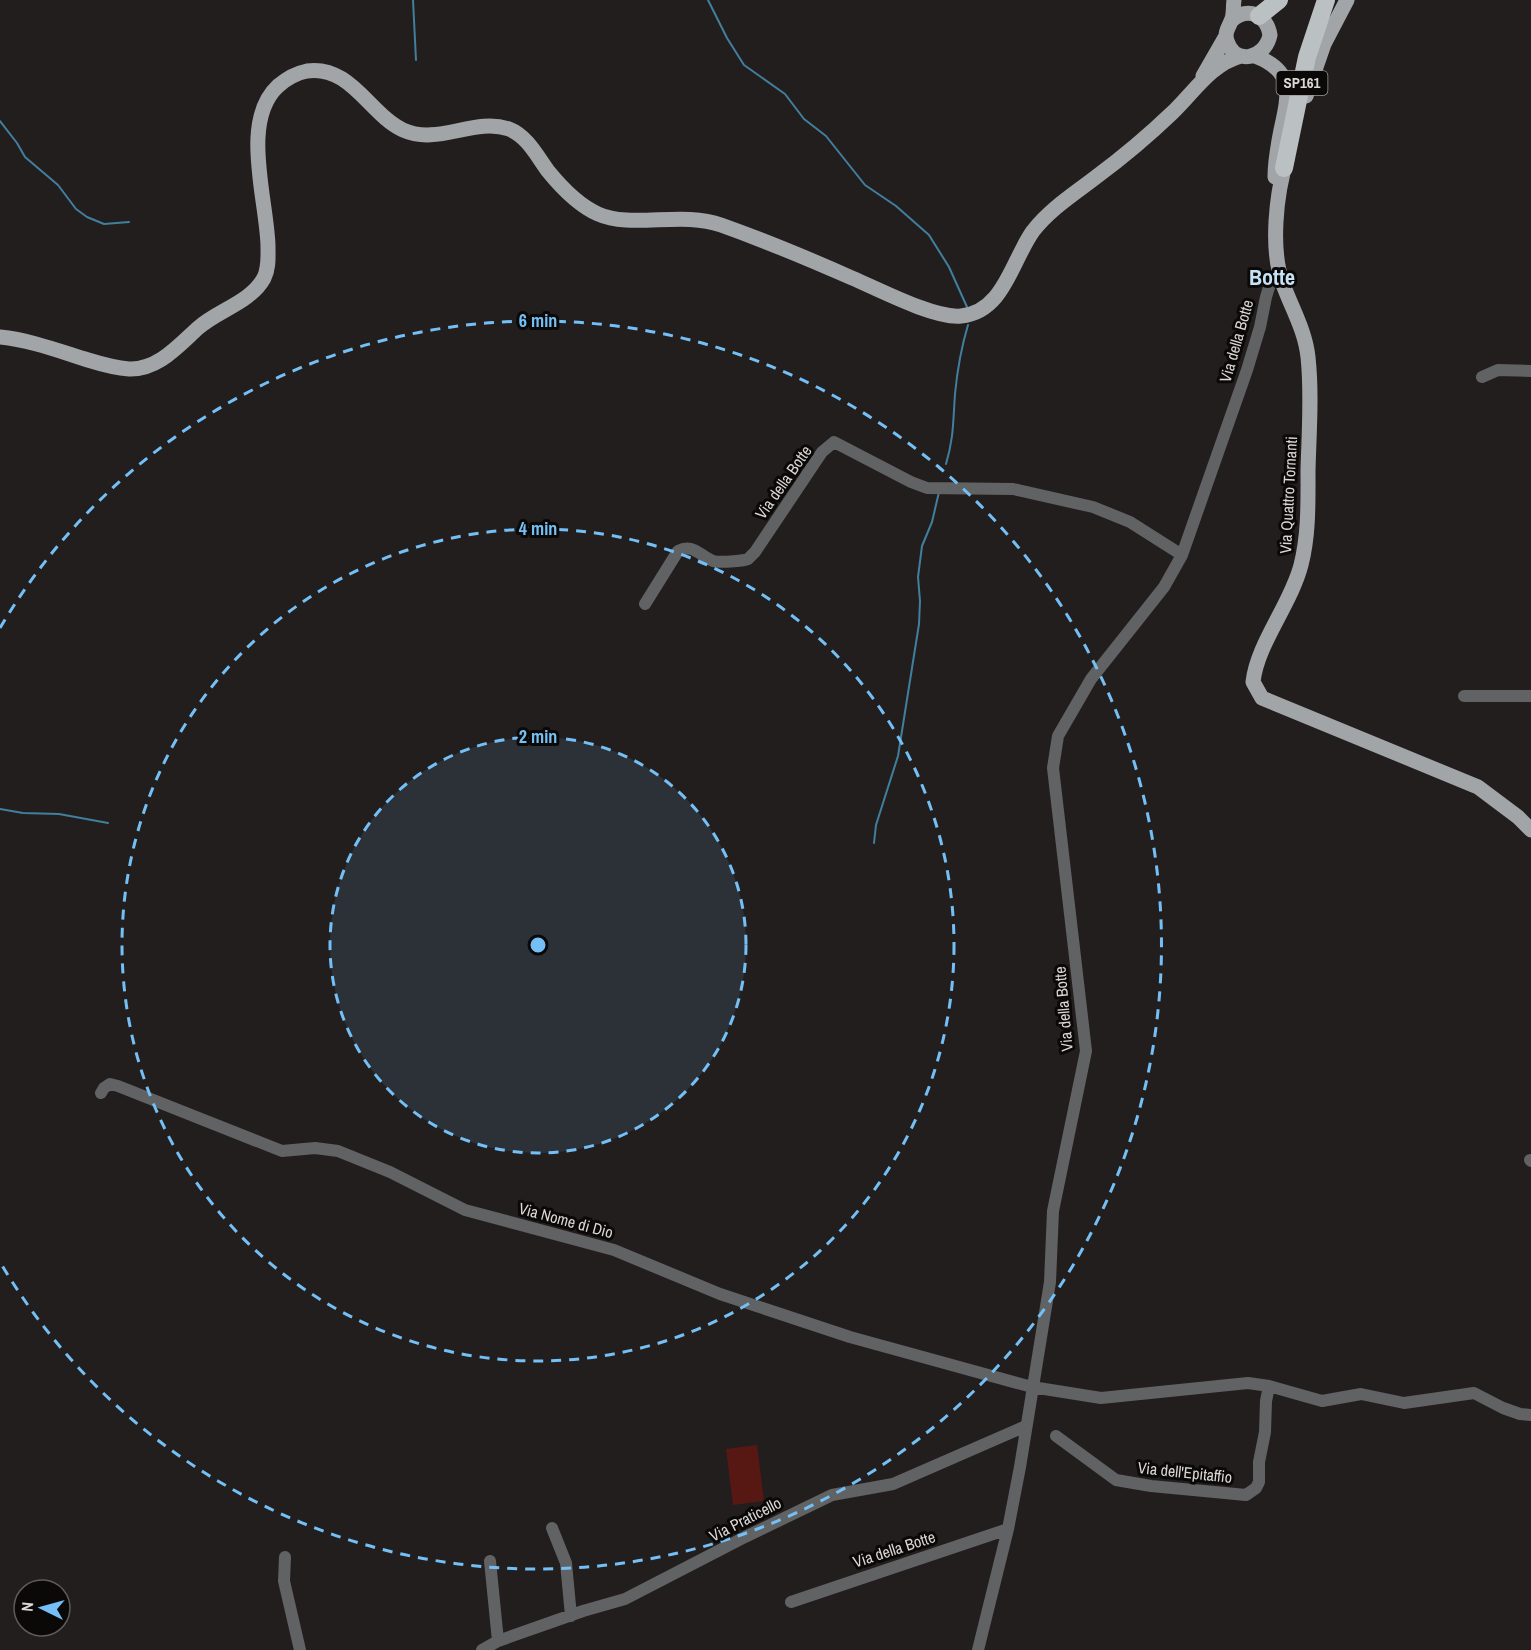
<svg xmlns="http://www.w3.org/2000/svg" width="1531" height="1650" font-family="'Archivo Narrow',sans-serif">
	<style>
		.green { fill: #571814 }
		.lines { fill: none; stroke-linecap: round; stroke-linejoin: round }
		.stream { stroke: #417f9e; stroke-width: 2 }
		.minor { stroke: #606263; stroke-width: 12 }
		.major { stroke: #a1a5a8; stroke-width: 15 }
		.highway { stroke: #bbc0c3; stroke-width: 18 }
		.ring { fill: none; stroke: #74c0f6; stroke-width: 3; stroke-dasharray: 10 8 }
		.labels { text-anchor: middle; stroke-width: 6; stroke-linejoin: round; paint-order: stroke }
		.shield { fill: #0b0908; stroke: #9c9998; stroke-width: 1.5 }
		.shield-label { font-size: 15px; font-weight: bold; fill: #dad7d6 }
		.street-label { font-size: 16px; fill: #dad7d6; stroke: #0b0908 }
		.district-label { font-size: 22px; font-weight: bold; fill: #c7e2f6; stroke: #0b0908 }
		.centre { fill: #74c0f6; stroke: #0b0908; stroke-width: 3 }
		.ring-label { font-size: 18px; text-anchor: middle; font-weight: bold; fill: #74c0f6; stroke: #0b0908; stroke-width: 6; stroke-linejoin: round; paint-order: stroke }
	</style>
	<rect width="100%" height="100%" fill="#231e1e"/>
	<path class="green" d="M 757,1445 L 764,1501 L 733,1505 L 726,1449 Z"/>
	<g class="lines">
		<path class="stream" d="M 413,0 L 416,60
			M 708,0 L 727,38 L 744,65 L 785,94 L 804,119 L 826,136 L 865,185 L 896,206 L 929,235 L 949,267 L 967,307
			M 0,121 L 17,143 L 25,157 L 58,185 L 76,209 L 87,217 L 104,224 L 129,222
			M 946,464 C 954,437 953,421 955,394 C 957,373 962,345 968,325
			M 0,809 L 23,813 L 59,814 L 108,823
			M 874,843 L 876,825 L 898,756 L 919,624 L 920,601 L 918,577 L 922,546 L 932,522 L 939,492"/>
		<path class="minor" d="M 1482,377 L 1498,370 L 1531,371
			M 645,604 L 678,551 C 693,543 700,556 713,561 C 720,563 742,561 748,559 C 749,558 754,553 755,552 L 822,452 L 834,442 L 911,482 L 927,488 L 1013,489 L 1093,507 L 1130,522 L 1182,555
			M 1464,696 L 1531,696
			M 101,1093 L 104,1088 L 110,1084 L 118,1086 L 282,1151 L 315,1148 L 338,1151 L 390,1172 L 465,1210 L 614,1250 L 720,1294 L 850,1337 L 1032,1387 L 1101,1398 L 1248,1383 L 1269,1386 L 1322,1401 L 1361,1394 L 1404,1403 L 1474,1393 L 1503,1408 L 1520,1414 L 1531,1415
			M 1530,1160 L 1531,1161
			M 1056,1436 L 1116,1480 L 1151,1486 L 1246,1495 L 1256,1488 L 1259,1482 L 1259,1462 L 1265,1432 L 1266,1401 L 1269,1386
			M 552,1528 L 566,1563 L 571,1616
			M 285,1557 L 284,1581 L 300,1650
			M 490,1561 L 498,1641
			M 791,1602 L 1008,1529
			M 482,1650 L 498,1641 L 583,1611 L 625,1599 L 745,1537 L 832,1495 L 893,1484 L 1026,1426
			M 978,1650 L 1008,1529 L 1020,1467 L 1050,1282 L 1053,1211 L 1086,1051 L 1053,768 L 1058,736 L 1091,679 L 1164,587 L 1182,555 L 1247,370 L 1260,327 L 1266,297 L 1270,284 L 1280,275"/>
		<path class="major" d="M 1232,20 C 1248,6 1267,15 1270,35 C 1265,59 1235,66 1227,41 C 1224,32 1229,27 1232,19 C 1234,13 1233,6 1234,0
			M 1255,56 C 1295,71 1289,94 1281,130 C 1278,145 1275,161 1275,177
			M 1203,76 L 1226,36
			M 1306,96 L 1324,44 L 1347,0
			M 1287,159 C 1276,193 1270,250 1283,284 C 1292,309 1305,330 1308,357 C 1312,394 1309,433 1308,470 C 1308,501 1309,534 1301,565 C 1291,604 1257,644 1253,682 L 1262,698 L 1478,787 L 1518,817 L 1531,830
			M 0,337 C 30,340 59,351 88,360 C 101,364 115,368 129,369 C 158,370 178,346 198,328 C 218,310 250,303 264,278 C 269,268 268,257 268,246 C 267,200 240,121 278,86 C 286,79 297,73 307,71 C 351,65 369,114 403,130 C 438,146 474,117 509,129 C 527,136 537,156 548,171 C 561,187 578,205 598,214 C 631,229 682,211 721,225 C 766,241 809,259 852,278 C 878,289 935,319 961,316 C 1004,312 1012,260 1033,231 C 1050,209 1074,194 1096,177 C 1123,157 1148,136 1172,113 C 1194,92 1211,64 1241,56"/>
		<path class="highway" d="M 1259,16 L 1279,0
			M 1284,168 L 1307,57 L 1326,0"/>
	</g>
	<circle cx="538" cy="945" r="208" fill="#74c0f6" fill-opacity=".12"/>
	<g class="ring">
		<circle cx="538" cy="945" r="208"/>
		<circle cx="538" cy="945" r="416"/>
		<path d="M0 628A624 624 0 1 1 0 1262"/>
	</g>
	<g class="labels">
		<rect class="shield" x="1276.5" y="71" width="51" height="24" rx="4.5"/>
		<g class="shield-label">
			<text x="1302" y="88">SP161</text>
		</g>
		<g class="street-label">
			<text transform="translate(1236 341) rotate(-74)" y="6">Via della Botte</text>
			<text transform="translate(783 482) rotate(-55)" y="6">Via della Botte</text>
			<text transform="translate(1288 495) rotate(-87)" y="6">Via Quattro Tornanti</text>
			<text transform="translate(1063 1009) rotate(-95)" y="6">Via della Botte</text>
			<text transform="translate(566 1220) rotate(15)" y="6">Via Nome di Dio</text>
			<text transform="translate(1185 1472) rotate(6)" y="6">Via dell'Epitaffio</text>
			<text transform="translate(745 1519) rotate(-27)" y="6">Via Praticello</text>
			<text transform="translate(894 1549) rotate(-18)" y="6">Via della Botte</text>
		</g>
		<g class="district-label">
			<text x="1272" y="285">Botte</text>
		</g>
	</g>
	<circle cx="538" cy="945" r="9" class="centre"/>
	<g class="ring-label">
		<text x="538" y="327">6 min</text>
		<text x="538" y="535">4 min</text>
		<text x="538" y="743">2 min</text>
	</g>
	<g transform="translate(42 1608) rotate(275)"><circle r="28" fill="#0b0908" stroke="#5e5b5a" stroke-width="1.5"/>
	<path d="M0-4.5L10 22L0 15L-10 22Z" fill="#74c0f6"/>
	<text y="-9" font-size="16" font-weight="bold" text-anchor="middle" fill="#dad7d6">N</text>
	</g>
</svg>
